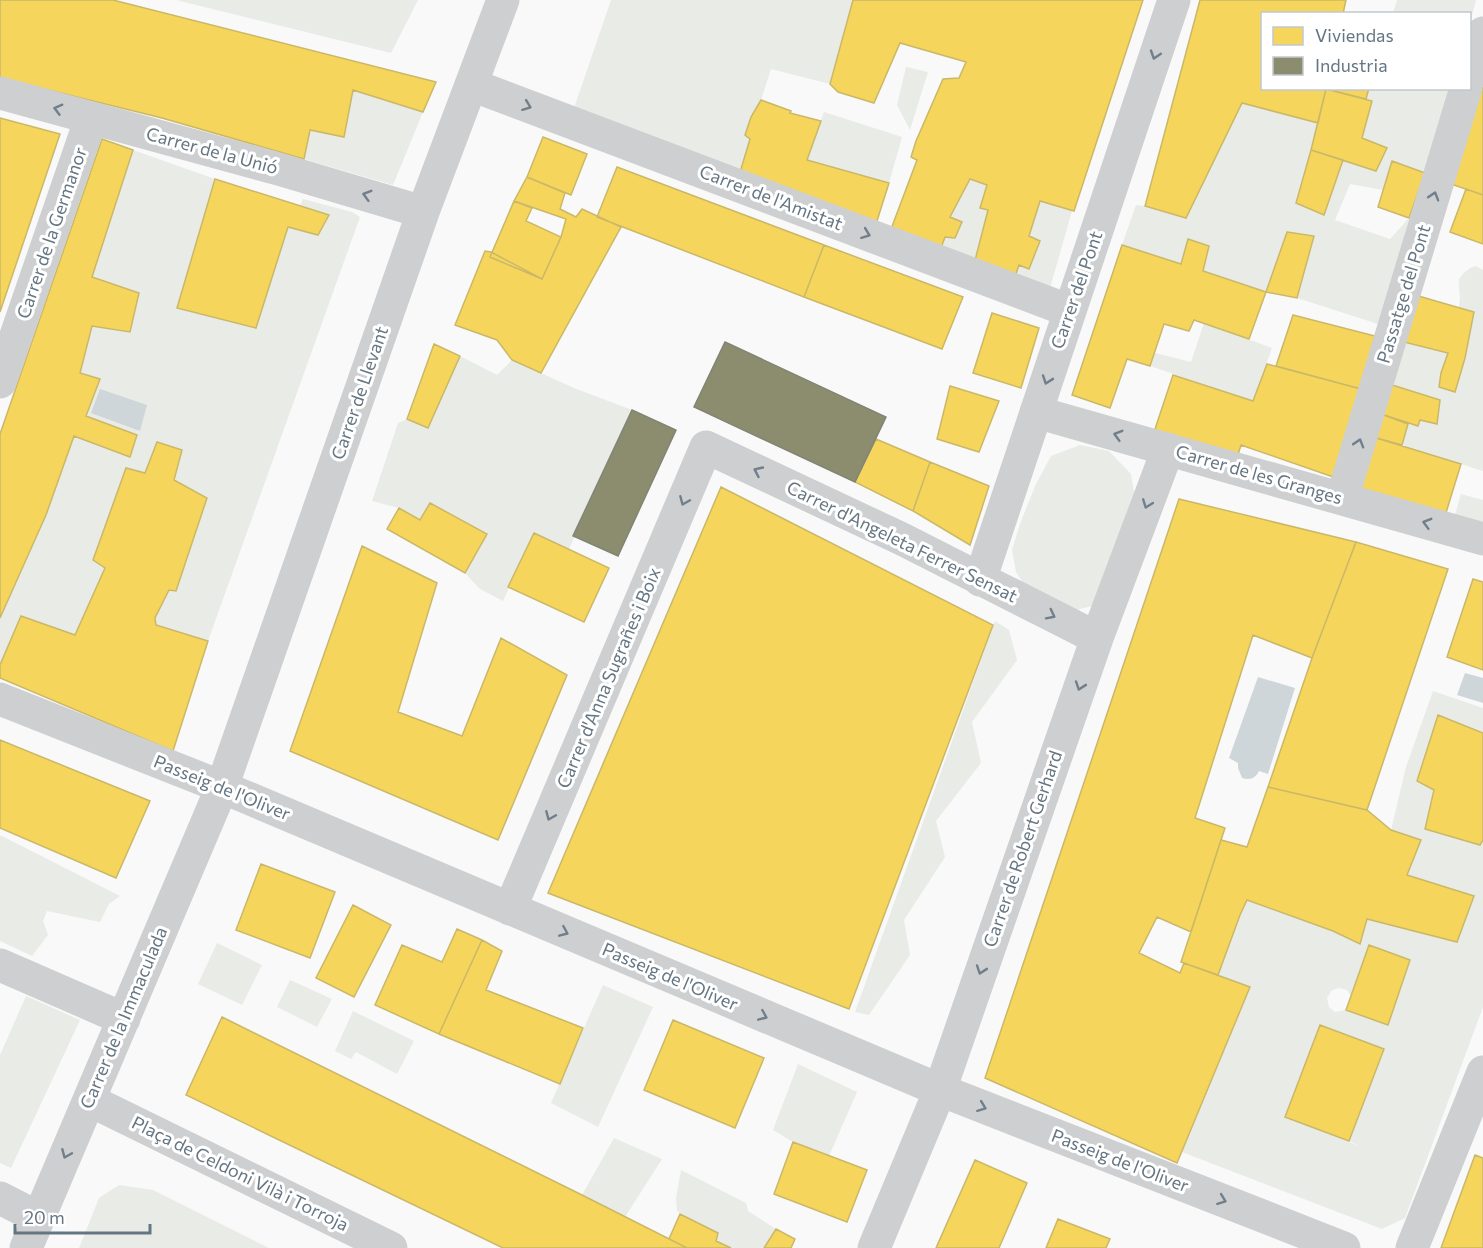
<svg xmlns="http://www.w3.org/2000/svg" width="1483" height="1248" font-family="Commissioner,sans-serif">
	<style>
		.green { fill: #e8ebe6; fill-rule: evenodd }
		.water { fill: #ced6d9 }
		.homes { fill: #f6d55c; stroke: #cab868; stroke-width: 1.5 }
		.industry { fill: #8c8c6e; stroke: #808574; stroke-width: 1.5 }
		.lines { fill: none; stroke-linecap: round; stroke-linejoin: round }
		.minor { stroke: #cecfd0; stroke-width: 33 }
		.oneway { stroke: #707f8b }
		.labels { text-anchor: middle; stroke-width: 6; stroke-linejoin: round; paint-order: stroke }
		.street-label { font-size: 18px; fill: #657683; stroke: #fff }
	</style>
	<rect width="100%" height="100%" fill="#f9f9f9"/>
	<path class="green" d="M 176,0 L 418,0 L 391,53 Z
		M 611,0 L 853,0 L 830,84 L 771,69 L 761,100 L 751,117 L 745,134 L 750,139 L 740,172 L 574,108 Z
		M 1397,0 L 1476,0 L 1470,23 L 1470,14 L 1393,13 Z
		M 906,67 L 928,72 L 910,130 L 897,105 Z
		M 1369,89 L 1450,89 L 1425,173 L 1393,162 L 1383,190 L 1350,184 L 1335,220 L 1390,239 L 1409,218 L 1398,260 L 1378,324 L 1297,298 L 1314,236 L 1287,232 L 1266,292 L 1203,271 L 1209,245 L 1188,240 L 1181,264 L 1122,245 L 1136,205 L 1145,206 L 1186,218 L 1242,103 L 1318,123 L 1296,203 L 1324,215 L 1343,160 L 1376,171 L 1387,148 L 1362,138 L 1371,102 L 1366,99 Z
		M 353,90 L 423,112 L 393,185 L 304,159 L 310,130 L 344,137 Z
		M 824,112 L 902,137 L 889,183 L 807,160 Z
		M 133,150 L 215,179 L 178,308 L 256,328 L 288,227 L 318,235 L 328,215 L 300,205 L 303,199 L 352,212 L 360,217 L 208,641 L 156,625 L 155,618 L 169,590 L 176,590 L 174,480 L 182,450 L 157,443 L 145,473 L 93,559 L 105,568 L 75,635 L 21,616 L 0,665 L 0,618 L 39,532 L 74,436 L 130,456 L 136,435 L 86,416 L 100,379 L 80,373 L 92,326 L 130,332 L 92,277 Z
		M 970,179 L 987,185 L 980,207 L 988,210 L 973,266 L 939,252 L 945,237 L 955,238 L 962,223 L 950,217 Z
		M 1040,201 L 1072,211 L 1050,288 L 1014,279 L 1019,265 L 1029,269 L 1039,241 L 1029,236 Z
		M 1476,266 L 1483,270 L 1483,471 L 1402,445 L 1408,424 L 1418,426 L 1389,384 L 1400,341 L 1448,353 L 1441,373 L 1439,386 L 1455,391 C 1456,360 1455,329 1460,298 C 1460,292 1458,286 1459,280 C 1461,274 1470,267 1476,266 Z
		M 1204,323 L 1272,348 L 1253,401 L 1150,366 L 1155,353 L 1191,362 Z
		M 460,356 L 497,375 L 512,360 L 574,388 L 632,410 L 569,549 L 534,533 L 503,601 L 480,589 L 465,573 L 487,533 L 431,503 L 420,520 L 399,508 L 372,501 L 398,423 L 407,419 L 429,427 Z
		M 1080,445 L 1109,451 L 1131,474 L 1135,499 L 1096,605 L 1076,610 L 1030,593 L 1016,572 L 1012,550 L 1020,524 L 1036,484 L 1051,456 Z
		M 1461,494 L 1483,500 L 1483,525 L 1454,518 Z
		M 995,621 L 1009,630 L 1017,660 L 972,722 L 981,763 L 936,821 L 945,857 L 904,920 L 910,955 L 869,1015 L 855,1012 Z
		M 1433,691 L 1483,708 L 1483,1007 L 1405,1218 L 1382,1229 L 1182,1152 L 1250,988 L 1218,975 L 1240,915 L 1247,900 L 1333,931 L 1359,944 L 1367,919 L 1457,942 L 1474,896 L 1407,875 L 1421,840 L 1391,830 L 1406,767 ZM 1369,945 L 1410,960 L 1388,1025 L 1346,1010 L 1335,1012 L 1329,1007 L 1327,998 L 1332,990 L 1339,988 L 1347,990 L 1351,996 ZM 1320,1025 L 1384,1049 L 1349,1141 L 1361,1147 L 1286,1116 Z
		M 0,836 L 2,836 L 120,896 L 109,904 L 100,922 L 47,911 L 43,921 L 48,935 L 32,956 L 0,941 Z
		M 217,943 L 262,965 L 242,1005 L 198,984 Z
		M 290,980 L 332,999 L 317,1027 L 277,1007 Z
		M 603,985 L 653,1007 L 598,1127 L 551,1103 Z
		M 26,996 L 80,1020 L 11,1168 L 0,1163 L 0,1055 Z
		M 353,1011 L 414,1041 L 397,1074 L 356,1052 L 351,1059 L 335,1051 Z
		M 798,1064 L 857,1092 L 829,1156 L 793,1142 L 773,1130 Z
		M 614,1138 L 662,1159 L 625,1217 L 582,1195 Z
		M 681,1170 L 746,1203 L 748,1211 L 776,1229 L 764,1248 L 731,1248 L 716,1241 L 718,1233 L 677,1211 L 676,1198 Z
		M 119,1185 L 153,1190 L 269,1248 L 79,1248 L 99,1198 Z"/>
	<path class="water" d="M 100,389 L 147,405 L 140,431 L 91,413 Z
		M 1465,673 L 1483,678 L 1483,703 L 1457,695 Z
		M 1258,677 L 1295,688 L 1268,774 L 1259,771 C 1255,779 1250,780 1242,778 L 1238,768 L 1238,763 L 1229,758 Z"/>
	<path class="homes" d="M 0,0 L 113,0 L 436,82 L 423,112 L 353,90 L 344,137 L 310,130 L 304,159 L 162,118 L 0,78 Z
		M 853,0 L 1143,0 L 1074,211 L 1040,201 L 1029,236 L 1040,241 L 1029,269 L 1019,265 L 1014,279 L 973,268 L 988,210 L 980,208 L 987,185 L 970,179 L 950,217 L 962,222 L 955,238 L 945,237 L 938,256 L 888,237 L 917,160 L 911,157 L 916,141 L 943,79 L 959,78 L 966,62 L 900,43 L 874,103 L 838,92 L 830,84 Z
		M 1200,0 L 1346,0 L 1343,14 L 1262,14 L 1262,88 L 1369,88 L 1366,99 L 1326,89 L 1318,123 L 1242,103 L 1186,218 L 1145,206 Z
		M 1483,84 L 1483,195 L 1451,184 Z
		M 1326,89 L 1372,101 L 1362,138 L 1387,148 L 1376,171 L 1311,150 Z
		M 761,100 L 791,111 L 790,113 L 821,121 L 807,160 L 889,183 L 876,224 L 738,179 L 750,139 L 745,135 L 751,117 Z
		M 0,118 L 60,134 L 0,312 Z
		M 543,137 L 587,154 L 571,195 L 527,177 Z
		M 102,139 L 133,150 L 92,277 L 139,293 L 130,332 L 92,326 L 80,373 L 100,379 L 86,416 L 137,435 L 130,457 L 74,436 L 46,515 L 0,618 L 0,434 Z
		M 1311,150 L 1343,160 L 1324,215 L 1296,203 Z
		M 1392,161 L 1425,173 L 1409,218 L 1378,207 Z
		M 617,167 L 824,245 L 804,297 L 597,217 Z
		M 527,177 L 565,193 L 560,209 L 576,217 L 582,209 L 621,227 L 541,373 L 512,360 L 497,340 L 455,325 L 485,251 L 491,252 L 542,279 L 561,237 L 566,219 L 514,201 Z
		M 215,179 L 329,215 L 318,235 L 288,227 L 256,328 L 177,308 Z
		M 1466,189 L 1483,195 L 1483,244 L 1450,232 Z
		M 514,201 L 532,208 L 526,221 L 561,237 L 542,279 L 490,257 Z
		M 1287,232 L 1314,236 L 1297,298 L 1266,292 Z
		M 1188,239 L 1209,246 L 1203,271 L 1266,292 L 1249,339 L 1194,320 L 1189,331 L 1164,324 L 1150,366 L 1127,359 L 1110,408 L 1072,395 L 1122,245 L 1181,264 Z
		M 824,245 L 963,297 L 942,349 L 804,297 Z
		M 1415,295 L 1474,312 L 1465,358 L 1455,392 L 1439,387 L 1441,373 L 1448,353 L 1400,341 Z
		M 992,313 L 1039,328 L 1021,388 L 973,373 Z
		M 1293,315 L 1375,336 L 1361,389 L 1276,366 Z
		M 434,344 L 460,356 L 428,428 L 407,419 Z
		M 1267,364 L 1361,389 L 1339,479 L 1241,445 L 1237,458 L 1154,432 L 1173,375 L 1253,401 Z
		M 1389,384 L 1440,400 L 1437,424 L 1420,420 L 1418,426 L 1381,414 Z
		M 950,386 L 999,401 L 979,452 L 937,439 Z
		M 1381,414 L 1408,424 L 1402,445 L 1373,437 Z
		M 1373,437 L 1461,464 L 1445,516 L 1359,491 Z
		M 876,439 L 930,462 L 913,511 L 855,482 Z
		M 157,442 L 182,450 L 174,480 L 207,498 L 176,591 L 169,590 L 155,618 L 156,625 L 208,641 L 173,751 L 0,678 L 0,665 L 21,616 L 75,635 L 105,568 L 93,560 L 126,468 L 145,473 Z
		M 930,462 L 989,486 L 970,545 L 913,511 Z
		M 721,487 L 993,625 L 849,1009 L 548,893 Z
		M 1179,499 L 1356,542 L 1312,658 L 1253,635 L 1195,818 L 1225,828 L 1191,932 L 1157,917 L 1139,953 L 1180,973 L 1184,963 L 1250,987 L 1177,1163 L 985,1078 Z
		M 430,503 L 487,534 L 465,573 L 387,529 L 399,508 L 420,520 Z
		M 534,533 L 609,568 L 584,622 L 508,587 Z
		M 1356,542 L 1448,569 L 1367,810 L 1268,787 L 1312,658 Z
		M 362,546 L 437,583 L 398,712 L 462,736 L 501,638 L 567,675 L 498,840 L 290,751 Z
		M 1473,579 L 1483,582 L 1483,670 L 1447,657 Z
		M 1438,715 L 1483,733 L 1483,840 L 1480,845 L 1425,829 L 1434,790 L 1417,781 Z
		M 0,740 L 150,801 L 116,878 L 0,828 Z
		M 1268,787 L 1367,810 L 1391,830 L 1421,840 L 1407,875 L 1474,896 L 1457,942 L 1367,919 L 1360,944 L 1333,931 L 1247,900 L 1240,915 L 1218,975 L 1181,962 L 1221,840 L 1247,847 Z
		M 261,864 L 335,892 L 310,958 L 236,930 Z
		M 353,905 L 391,925 L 354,997 L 316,978 Z
		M 457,929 L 482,940 L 439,1034 L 375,1005 L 402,945 L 442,962 Z
		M 482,940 L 502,951 L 486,990 L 583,1028 L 560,1084 L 439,1034 Z
		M 1369,945 L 1410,960 L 1388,1025 L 1346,1010 Z
		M 222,1017 L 582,1195 L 687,1248 L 503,1248 L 186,1095 Z
		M 673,1020 L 764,1058 L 735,1128 L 644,1090 Z
		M 1320,1025 L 1384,1049 L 1349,1141 L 1285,1117 Z
		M 793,1142 L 867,1170 L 847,1222 L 774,1194 Z
		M 1475,1155 L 1483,1158 L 1483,1248 L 1441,1248 Z
		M 975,1160 L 1027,1183 L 999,1248 L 936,1248 Z
		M 680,1214 L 718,1233 L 716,1241 L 731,1248 L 687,1248 L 669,1239 Z
		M 1058,1219 L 1110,1239 L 1106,1248 L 1046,1248 Z
		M 776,1229 L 795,1239 L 791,1248 L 764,1248 Z"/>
	<path class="industry" d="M 725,342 L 886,417 L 855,482 L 694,407 Z
		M 632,410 L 676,430 L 618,556 L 573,536 Z"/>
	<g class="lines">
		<path class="minor" d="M 1470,77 L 1483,33
			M 472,85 L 1070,311
			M 0,93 L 275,168 L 423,212
			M 0,382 L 91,118
			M 1036,412 L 1483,539
			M 1342,499 L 1466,88
			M 980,580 L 1174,0
			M 0,699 L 222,787 L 940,1090 L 1344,1248
			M 510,909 L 706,447 L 902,539 L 1097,638
			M 0,965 L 124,1019
			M 89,1100 L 391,1248
			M 0,1198 L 39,1218
			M 26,1248 L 222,787 L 423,212 L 503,0
			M 874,1248 L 940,1090 L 1097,638 L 1168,449
			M 1412,1248 L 1483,1072"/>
	</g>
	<defs><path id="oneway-chevron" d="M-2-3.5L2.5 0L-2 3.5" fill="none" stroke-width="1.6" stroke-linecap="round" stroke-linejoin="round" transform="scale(1.5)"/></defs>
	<g class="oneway">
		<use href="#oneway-chevron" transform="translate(1155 55) rotate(108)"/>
		<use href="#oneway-chevron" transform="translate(527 106) rotate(21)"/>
		<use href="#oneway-chevron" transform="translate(58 109) rotate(-165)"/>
		<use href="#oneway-chevron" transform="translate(367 195) rotate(-164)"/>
		<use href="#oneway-chevron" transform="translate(1434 196) rotate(-73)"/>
		<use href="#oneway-chevron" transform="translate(866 234) rotate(21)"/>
		<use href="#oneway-chevron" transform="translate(1047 380) rotate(109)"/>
		<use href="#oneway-chevron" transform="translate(1118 435) rotate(-164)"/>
		<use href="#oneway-chevron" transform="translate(1359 443) rotate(-73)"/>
		<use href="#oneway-chevron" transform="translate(758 471) rotate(-155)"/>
		<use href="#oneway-chevron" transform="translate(684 501) rotate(113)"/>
		<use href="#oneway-chevron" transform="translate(1147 504) rotate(111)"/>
		<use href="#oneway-chevron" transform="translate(1427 523) rotate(-164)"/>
		<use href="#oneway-chevron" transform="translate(1051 615) rotate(27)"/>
		<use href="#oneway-chevron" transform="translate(1080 686) rotate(109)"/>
		<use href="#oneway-chevron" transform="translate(550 816) rotate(113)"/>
		<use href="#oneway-chevron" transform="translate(564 932) rotate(23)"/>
		<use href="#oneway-chevron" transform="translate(981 970) rotate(109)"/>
		<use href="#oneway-chevron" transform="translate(763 1016) rotate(23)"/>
		<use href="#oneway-chevron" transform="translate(982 1107) rotate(21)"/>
		<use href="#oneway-chevron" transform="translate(66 1154) rotate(113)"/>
		<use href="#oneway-chevron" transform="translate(1222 1200) rotate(21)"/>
	</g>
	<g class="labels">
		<g class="street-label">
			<text transform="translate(212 151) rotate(15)" y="6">Carrer de la Unió</text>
			<text transform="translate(771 198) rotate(21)" y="6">Carrer de l'Amistat</text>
			<text transform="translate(52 233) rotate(-71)" y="6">Carrer de la Germanor</text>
			<text transform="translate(1077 290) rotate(-71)" y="6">Carrer del Pont</text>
			<text transform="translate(1404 294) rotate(-73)" y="6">Passatge del Pont</text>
			<text transform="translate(360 393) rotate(-71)" y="6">Carrer de Llevant</text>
			<text transform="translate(1259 475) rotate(16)" y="6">Carrer de les Granges</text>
			<text transform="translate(902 542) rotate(26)" y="6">Carrer d'Angeleta Ferrer Sensat</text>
			<text transform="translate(609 678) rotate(-67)" y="6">Carrer d'Anna Sugrañes i Boix</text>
			<text transform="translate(222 788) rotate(22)" y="6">Passeig de l'Oliver</text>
			<text transform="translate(1023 849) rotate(-71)" y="6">Carrer de Robert Gerhard</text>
			<text transform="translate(670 977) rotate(23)" y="6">Passeig de l'Oliver</text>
			<text transform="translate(124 1018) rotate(-67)" y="6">Carrer de la Immaculada</text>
			<text transform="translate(1120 1161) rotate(21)" y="6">Passeig de l'Oliver</text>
			<text transform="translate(240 1174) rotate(26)" y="6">Plaça de Celdoni Vilà i Torroja</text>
		</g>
	</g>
	<rect x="1261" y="12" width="210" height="78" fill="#ffffff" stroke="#c1c8cd" stroke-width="1.5"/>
	<rect x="1273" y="27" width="30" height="18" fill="#f6d55c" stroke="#c1c8cd" stroke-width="1.5"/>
	<text x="1315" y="42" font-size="18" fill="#657683">Viviendas</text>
	<rect x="1273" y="57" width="30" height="18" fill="#8c8c6e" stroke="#c1c8cd" stroke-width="1.5"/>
	<text x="1315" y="72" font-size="18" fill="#657683">Industria</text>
	<path d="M15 1224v9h135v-9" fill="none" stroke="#657683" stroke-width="3"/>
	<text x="24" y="1224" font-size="18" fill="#657683" stroke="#ffffff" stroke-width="4.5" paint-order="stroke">20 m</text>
</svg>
